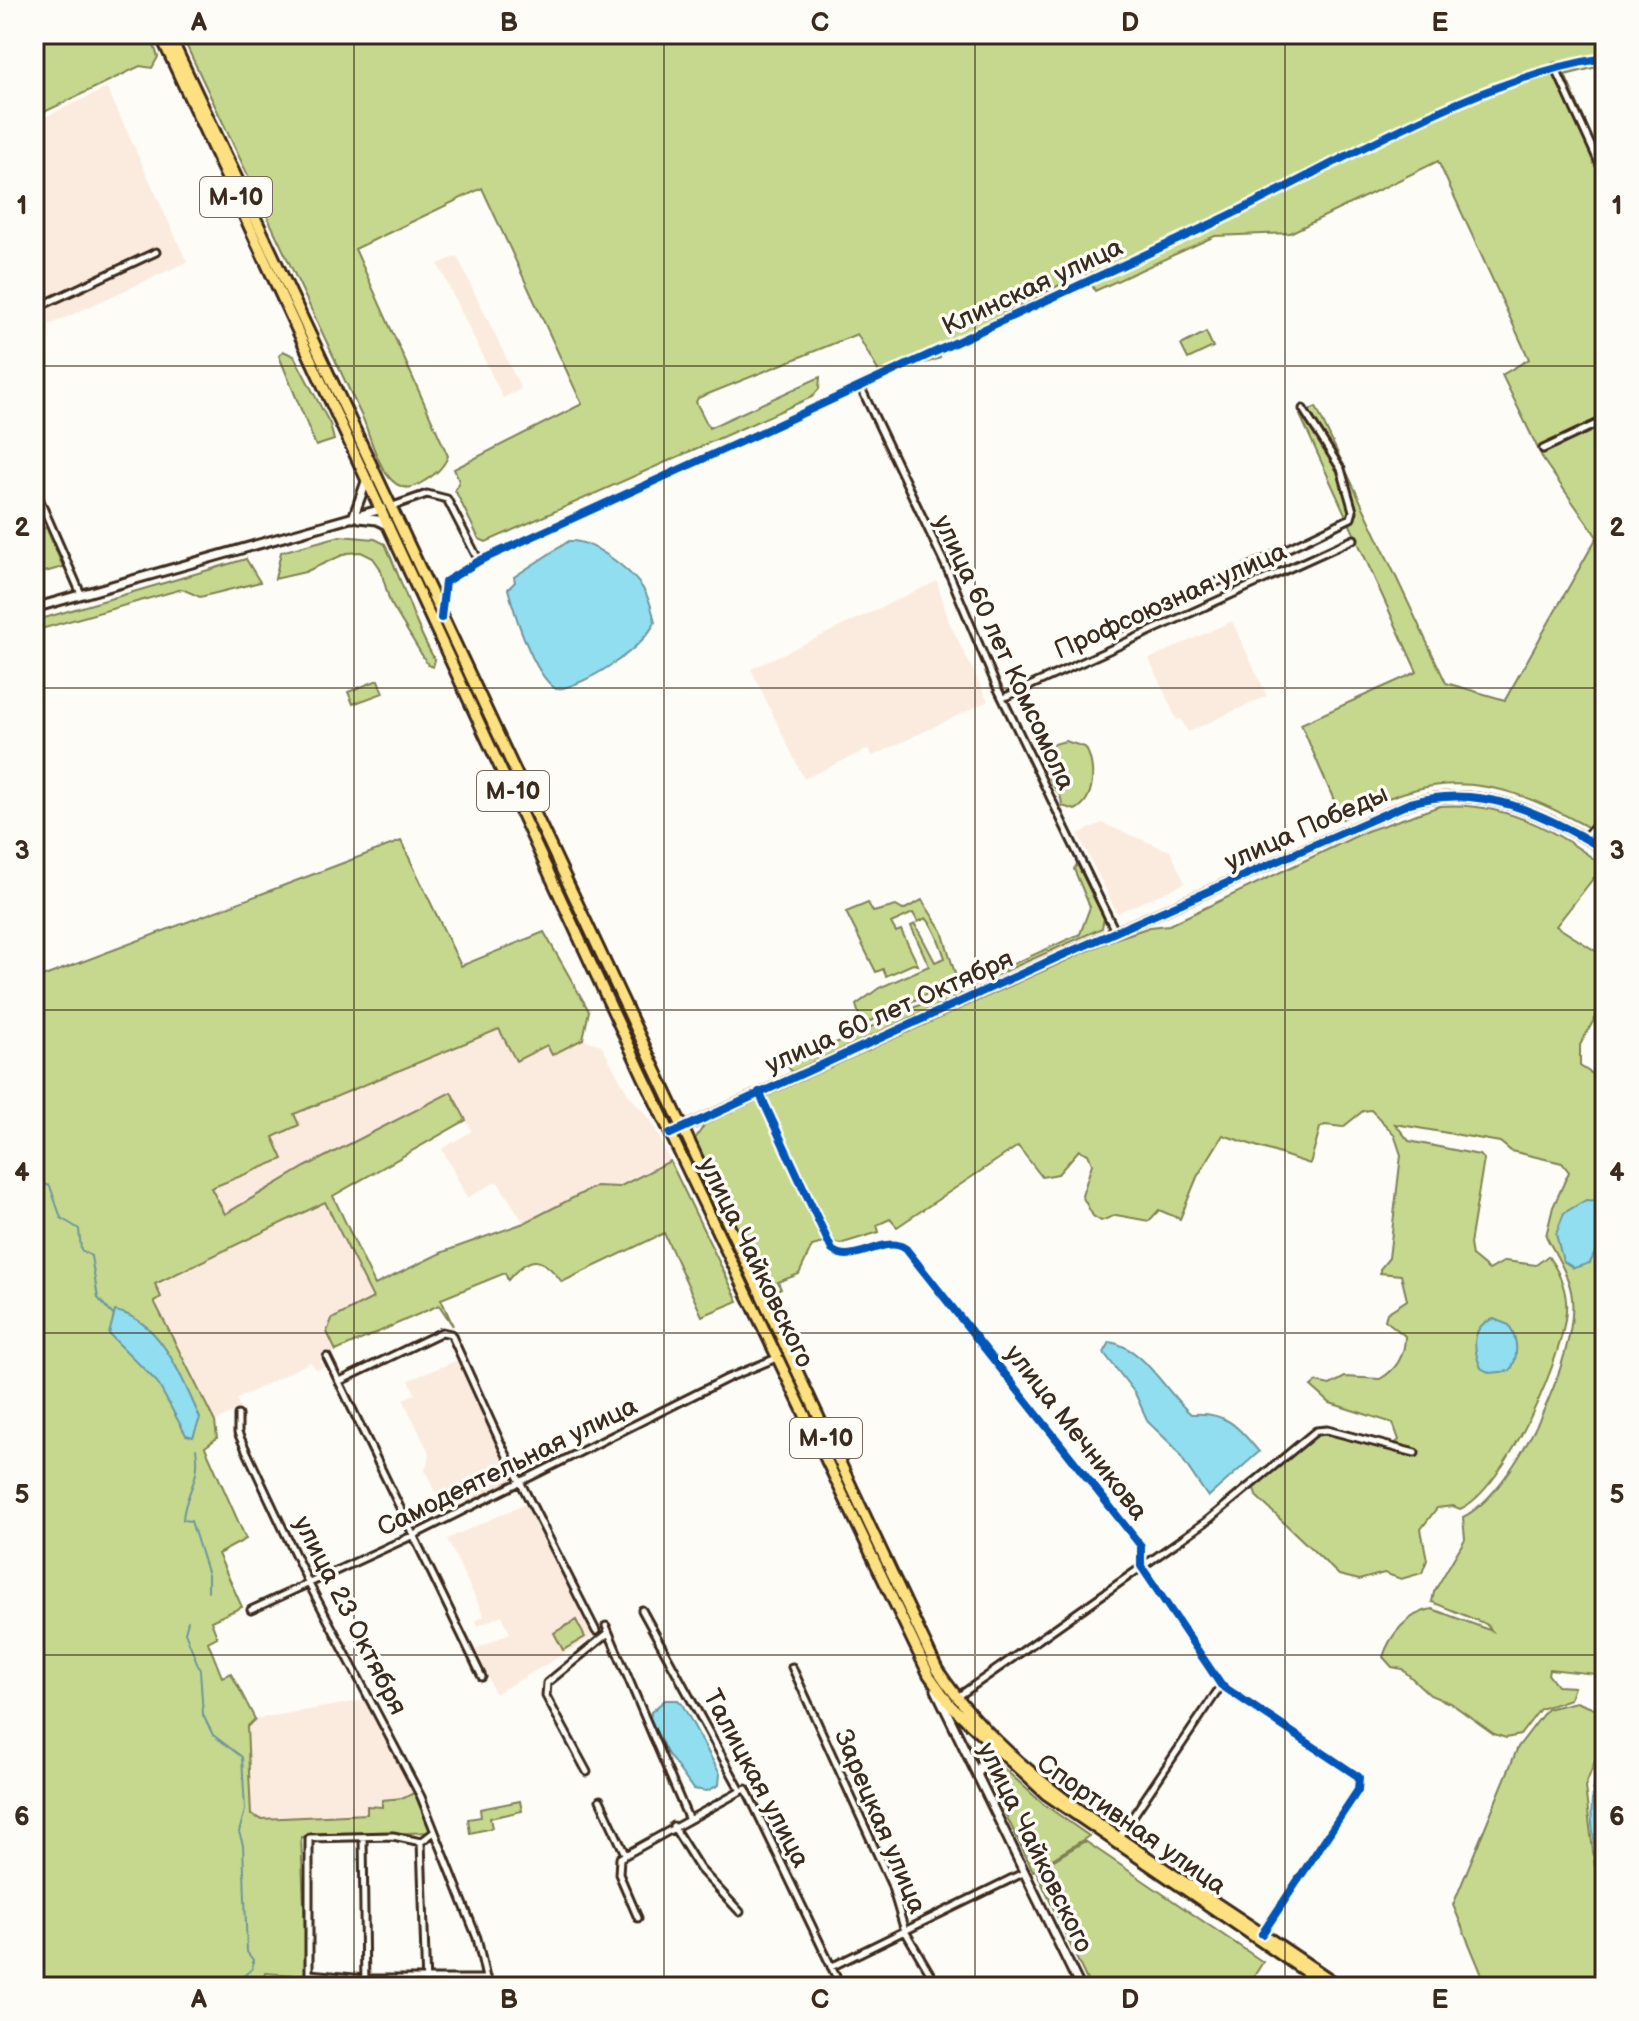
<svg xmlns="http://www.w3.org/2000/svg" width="1639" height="2021" font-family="'Balsamiq Sans',sans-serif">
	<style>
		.built { fill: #fbebde }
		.green { fill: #c6d88d; stroke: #808156; stroke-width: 2 }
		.water { fill: #90deef; stroke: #6e969b; stroke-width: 2 }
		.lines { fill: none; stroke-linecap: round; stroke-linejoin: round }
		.stream { stroke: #6e969b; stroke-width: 2 }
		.street-casing { stroke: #3b2a1e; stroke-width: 11 }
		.secondary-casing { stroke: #3b2a1e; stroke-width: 13 }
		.highway-casing { stroke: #3b2a1e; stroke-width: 15 }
		.street { stroke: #fdfcf7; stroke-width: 5 }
		.secondary { stroke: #fdfcf7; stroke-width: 7 }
		.highway { stroke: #fde080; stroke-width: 9 }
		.cycleway-casing { stroke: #fdfcf7; stroke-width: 13 }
		.cycleway { stroke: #0057b8; stroke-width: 8 }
		.grid { fill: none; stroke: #3b2a1e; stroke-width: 2; stroke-opacity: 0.55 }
		.labels { text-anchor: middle; stroke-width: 7; stroke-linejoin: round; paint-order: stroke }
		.shield { fill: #fdfcf7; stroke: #75695f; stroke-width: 2 }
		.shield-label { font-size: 24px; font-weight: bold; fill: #3b2a1e }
		.street-label { font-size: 26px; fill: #3b2a1e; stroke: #fdfcf7 }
		.neatline { fill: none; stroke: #3b2a1e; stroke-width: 3 }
		.grid-label { font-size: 26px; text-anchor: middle; font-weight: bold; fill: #3b2a1e }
	</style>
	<rect width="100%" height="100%" fill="#fdfcf7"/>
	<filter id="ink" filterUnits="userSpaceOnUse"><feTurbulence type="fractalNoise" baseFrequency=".0125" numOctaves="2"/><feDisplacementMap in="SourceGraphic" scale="16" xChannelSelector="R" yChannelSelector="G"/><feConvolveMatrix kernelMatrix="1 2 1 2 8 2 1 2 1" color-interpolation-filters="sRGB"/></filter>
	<g filter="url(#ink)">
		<path class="built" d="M 107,88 L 187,262 L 34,332 L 34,122 Z
			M 457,256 L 521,389 L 503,398 L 438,264 Z
			M 937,581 L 949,622 L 988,701 L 873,756 L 868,749 L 804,779 L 751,669 Z
			M 1232,621 L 1267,696 L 1188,732 L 1181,719 L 1177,720 L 1149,659 Z
			M 1102,823 L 1170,851 L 1185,883 L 1117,913 L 1078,834 Z
			M 500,1028 L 547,1045 L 552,1055 L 583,1039 L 601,1045 L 628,1094 L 652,1122 L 670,1161 L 619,1187 L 596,1186 L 524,1223 L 497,1181 L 467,1198 L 442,1149 L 472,1131 L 451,1092 L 305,1167 L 226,1215 L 211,1188 L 283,1159 L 273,1137 L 294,1114 Z
			M 325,1202 L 373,1298 L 327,1332 L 336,1351 L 320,1360 L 323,1367 L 317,1370 L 310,1362 L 237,1399 L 240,1409 L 215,1422 L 154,1301 L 161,1297 L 155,1284 Z
			M 458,1360 L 515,1480 L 453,1511 L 441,1506 L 425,1470 L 430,1455 L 403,1399 L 415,1394 L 409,1380 Z
			M 525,1504 L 593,1637 L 495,1694 L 476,1649 L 510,1633 L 502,1615 L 478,1626 L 476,1621 L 484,1616 L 447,1539 Z
			M 372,1699 L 418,1791 L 404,1798 L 382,1800 L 382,1807 L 367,1814 L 261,1819 L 251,1816 L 247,1727 L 255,1719 Z"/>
		<path class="green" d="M 34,34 L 150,34 L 158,57 L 152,68 L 140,66 L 34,117 Z
			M 181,34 L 1605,34 L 1605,65 L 1565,75 L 1605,167 L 1605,837 C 1547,803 1486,772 1417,789 C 1391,795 1366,808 1342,819 L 1301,724 L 1417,672 L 1300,415 L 1316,407 L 1446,683 L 1505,700 L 1597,537 L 1544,461 L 1502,375 L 1529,359 L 1438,161 L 1290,233 L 1215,236 L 1095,291 L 1085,272 L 940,346 L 940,358 C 917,368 900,364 880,374 L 857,334 L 698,398 L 696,402 L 709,428 L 820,377 L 819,389 L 812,397 L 486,542 L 479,539 L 455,490 L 459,481 L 454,469 L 582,404 L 482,188 L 355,249 L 448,456 C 443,469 433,476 421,483 C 387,505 372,442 364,421 Z
			M 1206,332 L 1213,347 L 1188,359 L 1181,345 Z
			M 283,351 L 294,356 L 330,424 L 334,440 L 316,446 L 279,356 Z
			M 46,527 L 63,567 L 34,575 L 34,533 Z
			M 340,536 L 375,539 L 385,544 C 403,582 413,623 435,660 L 433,667 L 428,665 L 390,602 L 380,568 L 373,558 L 361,552 L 347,553 L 305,572 L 275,579 L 281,552 Z
			M 246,559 L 260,582 L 200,597 L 182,589 L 34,631 L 34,621 Z
			M 378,680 L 383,693 L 353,704 L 348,692 Z
			M 1065,741 L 1085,747 C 1096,764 1096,800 1075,810 L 1062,806 C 1062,793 1055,791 1050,780 C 1046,772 1046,762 1041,753 L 1044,747 Z
			M 1440,806 C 1500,801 1557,830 1603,866 L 1556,926 L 1605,957 L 1605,1000 L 1580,1045 L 1580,1066 L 1605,1082 L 1605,1675 L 1549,1669 L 1548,1674 L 1557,1686 L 1574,1687 L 1570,1699 L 1540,1709 L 1520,1735 L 1506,1738 L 1494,1734 L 1452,1704 L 1430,1695 L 1402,1669 L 1392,1667 L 1383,1657 C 1390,1635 1408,1613 1432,1609 L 1492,1631 L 1486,1624 L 1432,1602 L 1434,1592 L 1465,1539 L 1463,1517 C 1515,1492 1578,1356 1572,1298 C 1570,1276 1556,1256 1546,1236 L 1553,1207 L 1569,1172 L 1562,1163 L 1511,1151 L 1500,1142 L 1395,1124 L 1409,1141 L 1479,1155 L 1484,1159 L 1470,1244 L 1472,1256 L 1489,1270 L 1505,1261 L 1536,1265 L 1548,1256 C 1557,1268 1565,1286 1566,1301 C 1570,1348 1504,1491 1460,1509 L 1453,1506 L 1437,1508 L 1421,1529 L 1427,1560 L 1422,1573 L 1401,1579 L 1384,1573 L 1359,1580 L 1339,1575 L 1256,1496 L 1254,1488 L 1322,1432 L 1389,1449 L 1399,1440 L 1393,1423 L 1330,1403 L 1311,1386 L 1316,1382 L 1330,1385 L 1345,1377 L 1380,1379 C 1396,1370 1405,1355 1405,1336 L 1385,1320 L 1387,1313 L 1407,1300 L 1401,1275 L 1380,1273 L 1380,1269 L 1389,1258 L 1401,1155 L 1394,1134 L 1371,1110 L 1363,1111 L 1343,1127 L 1325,1125 L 1320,1128 L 1310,1164 L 1223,1135 L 1197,1177 L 1180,1219 L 1159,1210 L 1149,1221 L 1116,1215 L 1101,1221 L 1093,1216 L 1082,1196 L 1092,1164 L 1088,1154 L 1079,1150 L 1058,1174 L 1042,1177 L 1018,1146 L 897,1227 L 890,1219 L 877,1225 L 879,1232 L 840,1244 L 830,1241 L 812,1246 L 799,1274 L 778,1282 L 781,1289 L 764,1296 L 695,1139 L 705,1124 L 1112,940 L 1150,927 L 1169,925 L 1367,831 Z
			M 401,841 L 461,966 L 544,932 L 589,1011 L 583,1039 L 552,1055 L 547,1045 L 516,1061 L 499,1029 L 294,1114 L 299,1125 L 273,1137 L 283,1159 L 211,1188 L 225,1214 L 305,1167 L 451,1092 L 466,1120 L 333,1196 L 375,1285 L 443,1252 L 524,1223 L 596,1186 L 619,1187 L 670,1161 L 738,1301 L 702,1316 L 664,1233 L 562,1282 C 542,1256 531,1253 508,1280 L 505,1273 L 441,1299 L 453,1326 L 439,1305 L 336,1351 L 327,1332 L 332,1319 L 373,1298 L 325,1202 L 155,1284 L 161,1297 L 154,1301 L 215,1422 L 217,1438 L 205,1447 L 246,1539 L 218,1554 L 242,1607 L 211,1621 L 217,1637 L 208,1642 L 222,1677 L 231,1673 L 255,1719 L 247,1727 L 251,1815 L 261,1819 L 367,1814 L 367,1806 L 382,1807 L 382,1800 L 404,1798 L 418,1791 L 434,1832 L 301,1837 L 307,1976 L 265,1973 L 260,1987 L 34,1987 L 34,980 Z
			M 1077,864 L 1104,918 L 1102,928 L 972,986 L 973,982 L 1080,934 L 1090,907 L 1074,869 Z
			M 922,900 L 942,931 L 957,980 L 862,1025 L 856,1005 L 879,988 L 929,966 L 911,926 L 915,924 L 935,962 L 945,958 C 941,946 935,928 926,918 L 918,922 L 913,913 L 891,923 L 896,932 L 901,930 L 918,965 L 913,964 L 886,976 L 883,969 L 876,972 L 846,912 L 868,903 L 873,912 L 896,906 L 903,910 Z
			M 957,988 L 962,990 L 960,995 L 792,1072 L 787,1065 Z
			M 576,1620 L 585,1637 L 563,1650 L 554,1633 Z
			M 1576,1702 L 1605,1713 L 1605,1735 L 1585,1787 L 1595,1867 L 1600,1867 L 1605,1886 L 1605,1987 L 1479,1987 L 1482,1975 L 1453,1905 L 1518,1747 L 1547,1709 Z
			M 990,1760 L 998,1763 L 1042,1803 L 1089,1836 L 1033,1871 L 986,1774 L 986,1763 Z
			M 520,1801 L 522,1811 L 490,1818 L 492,1828 L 470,1833 L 468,1819 L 481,1817 L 480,1809 Z
			M 1085,1841 L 1263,1962 L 1251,1981 L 1258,1987 L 1090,1987 L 1036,1871 Z"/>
		<path class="water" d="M 569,541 C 592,539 629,569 642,587 C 650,599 652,610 655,622 C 644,648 584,687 556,689 C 533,674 515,615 508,589 L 515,582 L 514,577 Z
			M 1586,1200 L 1601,1201 L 1605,1206 L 1605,1231 L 1590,1263 L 1574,1268 L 1563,1261 L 1556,1234 L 1564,1213 Z
			M 115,1311 C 161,1319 183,1380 200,1418 L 193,1437 L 186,1435 L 157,1382 L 109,1334 Z
			M 1494,1319 L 1509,1325 C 1518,1339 1519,1356 1510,1371 L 1490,1373 L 1481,1368 C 1473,1349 1470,1325 1494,1319 Z
			M 1110,1342 C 1145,1348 1164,1391 1191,1414 C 1225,1411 1238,1426 1259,1452 L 1208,1497 L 1174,1447 L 1148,1422 L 1135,1393 L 1104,1353 Z
			M 665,1700 L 678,1700 L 682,1704 L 720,1774 L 719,1785 L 707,1791 L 693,1789 L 667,1753 L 650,1719 L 651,1712 Z
			M 1605,1747 L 1605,1886 C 1590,1829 1584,1804 1605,1747 Z"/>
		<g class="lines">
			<path class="stream" d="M 34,1181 L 50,1186 L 61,1218 L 79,1229 L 81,1250 L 91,1256 L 98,1298 L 113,1315
				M 196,1449 C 202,1480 184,1493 183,1520 L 191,1521 L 208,1575 L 208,1591
				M 188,1621 L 185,1632 L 200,1670 L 203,1715 L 213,1735 L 242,1757 L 245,1810 L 239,1832 L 243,1845 L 247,1952 L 253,1960 L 252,1969 L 240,1979
				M 241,1985 L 241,1987"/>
			<defs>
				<path id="street" d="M 1555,67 L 1605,176
					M 34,309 L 156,252
					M 861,388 L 949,573 L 996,685 L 1115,931
					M 1543,449 L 1605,420
					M 34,487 L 81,594
					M 390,507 L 427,494 L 447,499 L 479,561
					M 441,605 L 445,582 L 479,561 C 726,449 972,336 1218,221 C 1336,165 1477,77 1605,58
					M 1119,629 L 1351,518 L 1353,511 L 1341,469 L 1303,409
					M 1003,698 L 1354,539
					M 1584,837 L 1605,818
					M 760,1093 L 832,1250 C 853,1267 885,1233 906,1249 L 1141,1546 L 1141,1566 L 1221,1685 L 1359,1777 L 1358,1790 L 1262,1933
					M 327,1357 L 482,1677
					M 340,1381 L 442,1332 L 451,1334 L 502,1446 L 596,1631
					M 238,1415 L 238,1433 L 309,1584 L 421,1797 L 477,1938 L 488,1987
					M 251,1610 L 416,1534 L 728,1378 L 779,1357
					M 642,1610 L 741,1791 L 746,1789 L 841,1987
					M 606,1626 L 688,1818
					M 792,1667 L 891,1884 L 905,1931 L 938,1987
					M 956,1698 L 1207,1521 L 1316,1431 L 1327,1430 L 1415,1453
					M 587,1772 L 546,1696 L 547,1683 L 607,1634
					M 600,1800 L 625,1854
					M 673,1826 L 700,1869 L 740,1912
					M 434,1832 L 421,1842 L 393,1836 L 309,1838 L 309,1974 L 365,1979 L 487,1979
					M 363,1837 L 365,1987
					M 1119,1837 L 1221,1686
					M 421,1842 L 426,1987
					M 638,1918 L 619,1874 L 620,1858 L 741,1791
					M 831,1967 L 1025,1872"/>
				<path id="secondary" d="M 353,518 L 367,479
					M 359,518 L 377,520 L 389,526
					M 34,608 L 382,509
					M 670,1134 L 1056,958 L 1410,803 C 1481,782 1545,814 1605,850
					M 936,1690 L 1080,1987
					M 978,1774 L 984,1755 L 996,1742"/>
				<path id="highway" d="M 160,34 L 644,1078 L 929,1675 L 951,1706 L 1046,1794 L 1328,1987
					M 169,34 L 937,1669 C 992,1753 1077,1810 1159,1865 C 1220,1906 1281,1946 1341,1987"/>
			</defs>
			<use href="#street" class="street-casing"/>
			<use href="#secondary" class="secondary-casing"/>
			<use href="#highway" class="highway-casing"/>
			<use href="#street" class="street"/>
			<use href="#secondary" class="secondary"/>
			<use href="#highway" class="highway"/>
			<defs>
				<path id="cycleway" d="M 441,618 L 445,582 L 479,561 C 726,449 972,336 1218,221 C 1336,165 1477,77 1605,58
					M 759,1092 L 832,1250 C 853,1267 885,1233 906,1249 L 1141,1546 L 1141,1566 L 1221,1685 L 1359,1777 L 1358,1790 L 1262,1934
					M 670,1134 L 1056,958 L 1410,803 C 1481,782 1545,814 1605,850"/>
			</defs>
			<use href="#cycleway" class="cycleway-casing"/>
			<use href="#cycleway" class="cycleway"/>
		</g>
	</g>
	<path class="grid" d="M 354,34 L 354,1987M 664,34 L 664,1987M 975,34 L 975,1987M 1285,34 L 1285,1987M 34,366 L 1605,366M 34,688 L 1605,688M 34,1010 L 1605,1010M 34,1333 L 1605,1333M 34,1655 L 1605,1655"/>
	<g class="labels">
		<g class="shield">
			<rect x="200" y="177" width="72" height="40" rx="6"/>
			<rect x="477" y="771" width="72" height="40" rx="6"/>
			<rect x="790" y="1418" width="72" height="40" rx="6"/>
		</g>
		<g class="shield-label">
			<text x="236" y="205">М-10</text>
			<text x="513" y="799">М-10</text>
			<text x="826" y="1446">М-10</text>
		</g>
		<g class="street-label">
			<text transform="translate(1032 286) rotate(-25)" y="9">Клинская улица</text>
			<text transform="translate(1170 600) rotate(-24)" y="9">Профсоюзная улица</text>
			<text transform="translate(1005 652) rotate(65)" y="9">улица 60 лет Комсомола</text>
			<text transform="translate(1306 827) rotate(-24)" y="9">улица Победы</text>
			<text transform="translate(889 1011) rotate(-24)" y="9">улица 60 лет Октября</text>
			<text transform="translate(757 1262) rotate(64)" y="9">улица Чайковского</text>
			<text transform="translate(1077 1432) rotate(52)" y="9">улица Мечникова</text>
			<text transform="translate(507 1466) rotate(-26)" y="9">Самодеятельная улица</text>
			<text transform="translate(351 1615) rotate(63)" y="9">улица 23 Октября</text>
			<text transform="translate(757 1778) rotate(62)" y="9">Талицкая улица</text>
			<text transform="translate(881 1821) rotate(67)" y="9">Зарецкая улица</text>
			<text transform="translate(1132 1824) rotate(35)" y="9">Спортивная улица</text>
			<text transform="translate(1036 1847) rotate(64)" y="9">улица Чайковского</text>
		</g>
	</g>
	<rect width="1639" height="2021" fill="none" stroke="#fdfcf7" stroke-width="88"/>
	<rect x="44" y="44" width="1551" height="1933" class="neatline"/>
	<g class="grid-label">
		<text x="199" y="31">A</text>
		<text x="509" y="31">B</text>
		<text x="820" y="31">C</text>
		<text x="1130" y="31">D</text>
		<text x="1440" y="31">E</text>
		<text x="22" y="214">1</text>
		<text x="1617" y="214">1</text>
		<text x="22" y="536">2</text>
		<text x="1617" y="536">2</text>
		<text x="22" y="859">3</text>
		<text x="1617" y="859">3</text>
		<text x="22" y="1181">4</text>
		<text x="1617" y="1181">4</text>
		<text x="22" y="1503">5</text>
		<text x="1617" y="1503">5</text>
		<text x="22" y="1825">6</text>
		<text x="1617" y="1825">6</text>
		<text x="199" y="2008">A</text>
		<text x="509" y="2008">B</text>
		<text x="820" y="2008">C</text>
		<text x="1130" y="2008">D</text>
		<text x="1440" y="2008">E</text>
	</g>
</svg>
